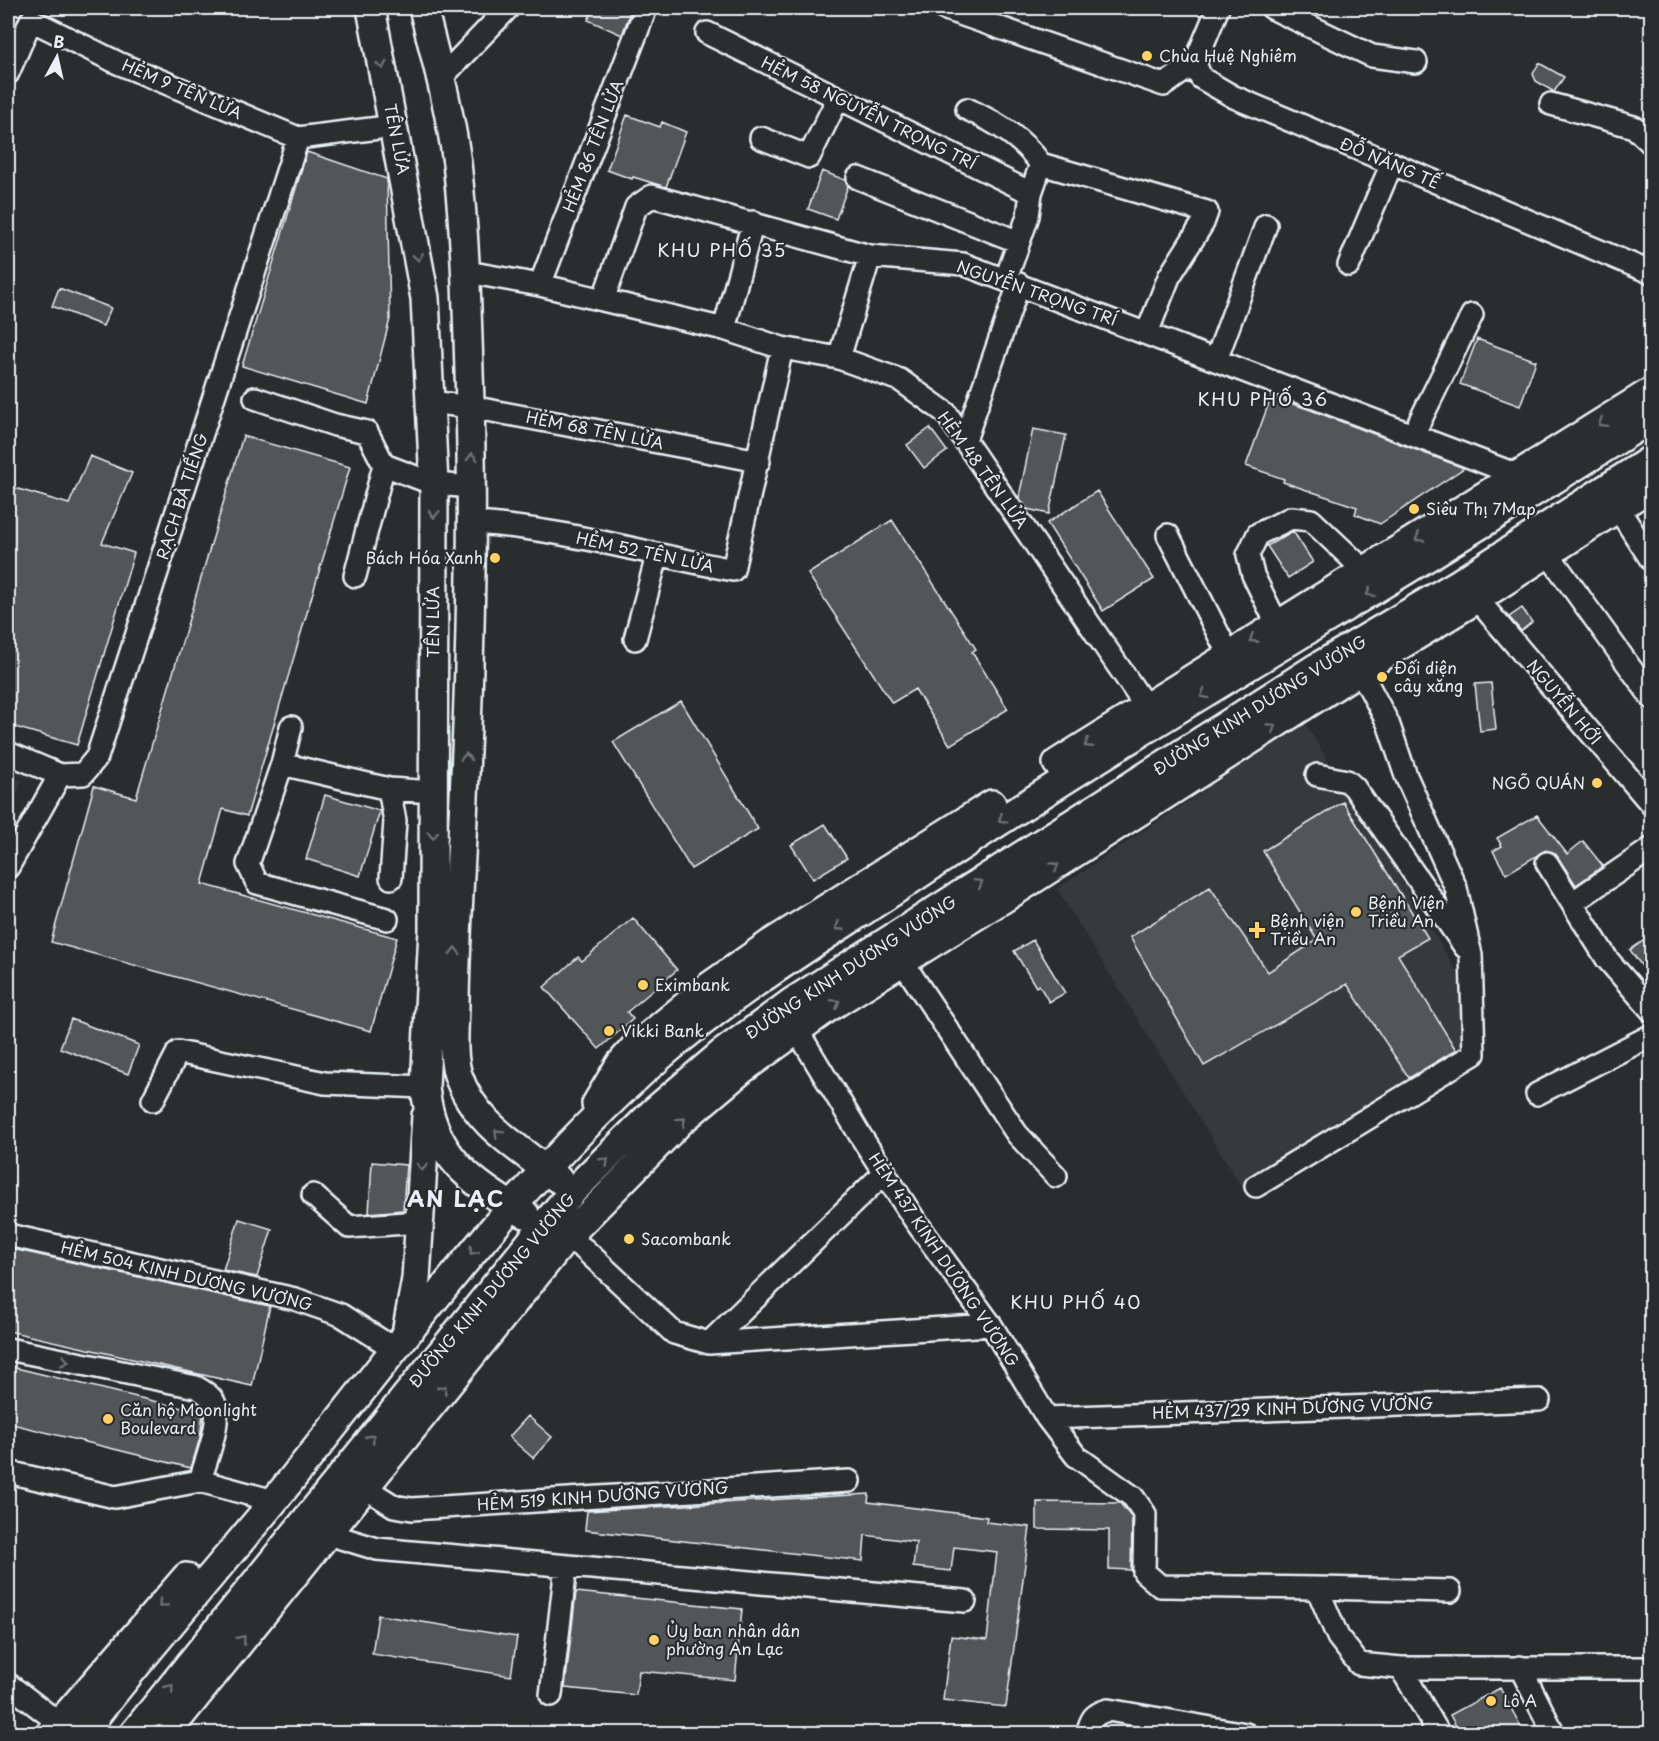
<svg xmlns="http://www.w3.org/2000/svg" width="1659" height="1741" font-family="'Playpen Sans',sans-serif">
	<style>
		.built { fill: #363a3b }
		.building { fill: #535759; stroke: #e8f1f8; stroke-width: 1.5 }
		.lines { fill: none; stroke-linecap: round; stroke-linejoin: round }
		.minor-casing { stroke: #e8f1f8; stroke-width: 26 }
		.major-casing { stroke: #e8f1f8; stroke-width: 32 }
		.minor { stroke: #2a2d2e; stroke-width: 21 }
		.major { stroke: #2a2d2e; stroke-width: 27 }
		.oneway { stroke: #6c7275 }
		.poi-dot { fill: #ffd166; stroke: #2a2d2e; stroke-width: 2 }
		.labels { text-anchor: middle; stroke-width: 4.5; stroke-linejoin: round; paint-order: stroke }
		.poi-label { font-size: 16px; fill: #e8f1f8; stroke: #2a2d2e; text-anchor: start }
		.street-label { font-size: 16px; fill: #e8f1f8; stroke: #2a2d2e }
		.neighbourhood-label { font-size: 18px; letter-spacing: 1.5px; fill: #e8f1f8; stroke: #2a2d2e }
		.district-label { font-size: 22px; font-weight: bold; letter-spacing: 1.5px; fill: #e8f1f8; stroke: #2a2d2e }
	</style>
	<rect width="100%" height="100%" fill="#2a2d2e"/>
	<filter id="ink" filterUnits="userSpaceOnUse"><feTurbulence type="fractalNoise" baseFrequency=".0167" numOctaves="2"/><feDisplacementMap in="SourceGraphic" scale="12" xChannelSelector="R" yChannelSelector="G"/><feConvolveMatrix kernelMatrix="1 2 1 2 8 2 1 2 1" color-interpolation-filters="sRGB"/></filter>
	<g filter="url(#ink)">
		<path class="built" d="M 1305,723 L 1457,972 L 1474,1070 L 1250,1200 L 1057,889 Z
			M 8,774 L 22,781 L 8,815 Z"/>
		<path class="building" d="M 594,8 L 618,8 L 630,13 L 622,35 L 588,20 Z
			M 1539,63 L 1564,77 L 1554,92 L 1536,81 L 1533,74 Z
			M 627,115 L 660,127 L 662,122 L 686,132 L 666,187 L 633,177 L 632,179 L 607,170 Z
			M 307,152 L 387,179 L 390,319 L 368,404 L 242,366 Z
			M 822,171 L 845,180 L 848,186 L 836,219 L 808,209 Z
			M 59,288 L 111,308 L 103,326 L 52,306 Z
			M 1477,339 L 1536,361 L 1520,406 L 1460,384 Z
			M 1271,397 L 1308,409 L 1464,468 L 1380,524 L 1355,514 L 1357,507 L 1283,482 L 1284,479 L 1246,466 Z
			M 930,428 L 947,451 L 924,468 L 907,445 Z
			M 1033,429 L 1066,435 L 1049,514 L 1027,509 L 1019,497 Z
			M 243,436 L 350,467 L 247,816 L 223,809 L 202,884 L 397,938 L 371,1031 L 51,942 L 94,786 L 136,798 Z
			M 90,456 L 132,473 L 102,543 L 134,553 L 77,745 L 8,725 L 8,486 L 69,504 Z
			M 1097,491 L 1154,579 L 1103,611 L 1047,523 Z
			M 892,520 L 976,649 L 972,652 L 1008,709 L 950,745 L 915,689 L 892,703 L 808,574 Z
			M 1293,531 L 1313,562 L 1288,578 L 1267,546 Z
			M 1522,608 L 1532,622 L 1521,631 L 1509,617 Z
			M 1491,683 L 1496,729 L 1480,731 L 1475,684 Z
			M 681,701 L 758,829 L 691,869 L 613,742 Z
			M 325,795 L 380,811 L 360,876 L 306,859 Z
			M 1343,802 L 1428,938 L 1398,955 L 1456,1050 L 1409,1078 L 1347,984 L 1204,1066 L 1130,937 L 1210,887 L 1268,972 L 1317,940 L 1263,851 Z
			M 1537,815 L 1567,854 L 1583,841 L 1603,866 L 1576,885 L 1557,856 L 1546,850 L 1506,874 L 1493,851 L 1502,846 L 1497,838 Z
			M 825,824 L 847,858 L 813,879 L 791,845 Z
			M 633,918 L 677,970 L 627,1012 L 633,1019 L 599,1049 L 544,987 L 578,957 L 582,961 Z
			M 1652,935 L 1652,980 L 1630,950 Z
			M 1033,940 L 1065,993 L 1049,1002 L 1039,985 L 1036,987 L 1014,951 Z
			M 71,1019 L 139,1045 L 128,1074 L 60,1048 Z
			M 372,1162 L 406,1165 L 403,1210 L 369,1213 Z
			M 239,1219 L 272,1229 L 257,1277 L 223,1270 Z
			M 8,1248 L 270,1306 L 252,1386 L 8,1331 Z
			M 8,1366 L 203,1413 L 200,1438 L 191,1468 L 8,1423 Z
			M 528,1416 L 552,1437 L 533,1458 L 509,1437 Z
			M 869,1494 L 868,1502 L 987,1517 L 986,1522 L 1030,1527 L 1006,1707 L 943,1700 L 951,1636 L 987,1640 L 997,1552 L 954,1547 L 951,1571 L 913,1567 L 916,1542 L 865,1535 L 863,1561 L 585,1530 L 587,1511 Z
			M 1037,1502 L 1120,1503 L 1132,1518 L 1131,1570 L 1109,1569 L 1109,1530 L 1037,1529 Z
			M 576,1592 L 742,1609 L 735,1680 L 639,1671 L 636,1695 L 565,1688 Z
			M 378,1615 L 517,1637 L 511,1676 L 372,1654 Z
			M 1500,1688 L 1525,1734 L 1460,1734 L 1450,1715 Z"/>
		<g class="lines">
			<defs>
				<path id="minor" d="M 943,8 L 1164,85 L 1195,63
					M 1218,8 L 1195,63 L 1201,78 L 1234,97 L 1652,273
					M 1272,8 L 1372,56 L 1416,62
					M 707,33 L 1031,193
					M 8,73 L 31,20 L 118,63 L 298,138 L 395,126
					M 441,78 L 508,8
					M 1551,104 L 1634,127 L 1652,144
					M 967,109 C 997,123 1021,137 1041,164 L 1031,193 L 1028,216 L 1006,279
					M 761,138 L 809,157 L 838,98
					M 1041,164 L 1207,212 L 1203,223 L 1169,277 L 1147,333
					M 858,178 L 1019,242
					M 1349,265 L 1392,163
					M 467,272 L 540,285 L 724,329 L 782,348 L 839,358 L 900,380 L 946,413 L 1146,707
					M 540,285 L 646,8
					M 603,300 L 636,207 L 652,196 L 870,256 L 963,264 L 1520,476
					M 724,329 L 753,222
					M 839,358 L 870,256
					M 1216,360 L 1266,225
					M 255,398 L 335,425 L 367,432 L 384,465 L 434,484 L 473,487
					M 430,402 L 471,407 L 759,461
					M 1413,435 L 1472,315
					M 965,440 L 1019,284
					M 1617,507 L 1652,561
					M 474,523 C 561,528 647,554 733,570 L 782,348
					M 1168,535 L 1229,655
					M 1547,552 L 1652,698
					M 355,576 L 384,465
					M 1477,599 L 1652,805
					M 1277,624 L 1253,575 L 1248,555 L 1258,534 L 1291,518 L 1311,520 L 1366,572
					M 635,639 L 657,556
					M 291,727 L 282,764 L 248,864 L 257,883 L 387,919
					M 8,753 L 60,775 L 83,774 L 97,757 L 298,138
					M 282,764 L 389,789 L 395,821 L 391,878
					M 1317,775 L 1347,781 L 1354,787 L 1465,947
					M 389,789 L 433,792
					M 1547,863 L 1607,959 L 1652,1011
					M 8,867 L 60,775
					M 1572,903 L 1652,848
					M 902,961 L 1017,1134 L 1056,1176
					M 797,1030 L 860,1135 L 914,1219 L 991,1325 L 1047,1418 L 1076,1456 L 1133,1497 L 1145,1514 L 1144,1572 L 1160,1586 L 1317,1588 L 1338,1637 L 1359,1664 L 1401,1668 L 1652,1668
					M 1537,1094 L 1652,1035
					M 153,1100 L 178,1052 L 325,1083 L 425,1087
					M 1256,1186 L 1474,1054 L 1471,955 L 1456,888 L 1406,776 L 1388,723 L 1360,670
					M 313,1195 L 349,1227 L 420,1222
					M 8,1235 L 295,1299 L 341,1315 L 393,1348
					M 567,1237 L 584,1249 L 674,1333 L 709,1343 L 991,1325
					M 709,1343 L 885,1172
					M 8,1349 L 196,1387 C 203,1391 210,1395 214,1402 C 223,1420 205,1462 200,1481
					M 1047,1418 L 1539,1400
					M 8,1472 L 115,1497 L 200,1481 L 274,1501
					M 364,1487 L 394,1506 L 412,1509 L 849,1481
					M 328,1534 L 377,1549 L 965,1601
					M 1317,1588 L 1450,1591
					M 1520,1667 L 1554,1734
					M 1401,1668 L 1439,1734
					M 8,1684 L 59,1723
					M 551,1695 L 566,1566
					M 1087,1734 C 1091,1719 1093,1714 1108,1710 L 1246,1734"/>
				<path id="major" d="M 371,8 L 425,298 L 430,402 L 434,484 L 433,930 L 425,1087 C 431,1153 470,1183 525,1214
					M 423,8 C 436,59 450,111 457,163 C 465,232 467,302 469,371 C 474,507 471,640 465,775 C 462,851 456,926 455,1002 C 455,1025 451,1053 458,1075 C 474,1124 521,1149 558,1179
					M 1057,763 L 1652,391
					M 596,1104 L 620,1064 L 633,1049 L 708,987 L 768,945 L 992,804
					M 407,1328 L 416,1279 L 426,1116
					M 50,1734 L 186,1577
					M 82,1734 C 143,1654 210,1578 274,1501 C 400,1347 511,1186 663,1054 C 742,986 832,933 918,875 C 1158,715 1409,573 1652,418
					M 133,1734 L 544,1225 L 573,1191 L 653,1112 L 721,1054 L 792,1002 L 1317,667 L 1459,583 L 1652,459
					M 166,1734 L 567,1237 L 680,1122 L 743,1069 L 828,1008 L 1003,899 L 1360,670 L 1477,599 L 1652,486"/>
			</defs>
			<use href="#minor" class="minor-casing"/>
			<use href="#major" class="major-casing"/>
			<use href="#minor" class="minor"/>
			<use href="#major" class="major"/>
		</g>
		<defs><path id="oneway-chevron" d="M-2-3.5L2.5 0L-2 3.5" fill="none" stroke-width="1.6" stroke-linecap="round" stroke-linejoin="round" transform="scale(1.5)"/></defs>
		<g class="oneway">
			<use href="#oneway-chevron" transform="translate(382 65) rotate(79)"/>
			<use href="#oneway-chevron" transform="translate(418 257) rotate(80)"/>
			<use href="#oneway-chevron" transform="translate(1602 423) rotate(148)"/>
			<use href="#oneway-chevron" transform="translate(472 457) rotate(-91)"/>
			<use href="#oneway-chevron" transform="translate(434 514) rotate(92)"/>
			<use href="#oneway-chevron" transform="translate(1419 538) rotate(148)"/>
			<use href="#oneway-chevron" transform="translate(1370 593) rotate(149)"/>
			<use href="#oneway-chevron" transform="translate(1253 639) rotate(147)"/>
			<use href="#oneway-chevron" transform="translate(1204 695) rotate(149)"/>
			<use href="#oneway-chevron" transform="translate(1272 727) rotate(-33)"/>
			<use href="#oneway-chevron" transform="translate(1088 744) rotate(148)"/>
			<use href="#oneway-chevron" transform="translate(466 757) rotate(-88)"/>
			<use href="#oneway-chevron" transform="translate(1002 819) rotate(147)"/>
			<use href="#oneway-chevron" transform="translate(433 835) rotate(90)"/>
			<use href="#oneway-chevron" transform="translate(1055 866) rotate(-33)"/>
			<use href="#oneway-chevron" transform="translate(979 883) rotate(-32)"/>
			<use href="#oneway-chevron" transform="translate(839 927) rotate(147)"/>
			<use href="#oneway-chevron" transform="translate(455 951) rotate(-90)"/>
			<use href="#oneway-chevron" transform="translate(836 1003) rotate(-32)"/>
			<use href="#oneway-chevron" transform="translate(682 1121) rotate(-42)"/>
			<use href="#oneway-chevron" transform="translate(498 1133) rotate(-135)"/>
			<use href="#oneway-chevron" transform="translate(605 1161) rotate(-45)"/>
			<use href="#oneway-chevron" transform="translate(422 1167) rotate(95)"/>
			<use href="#oneway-chevron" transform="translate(473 1251) rotate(130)"/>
			<use href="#oneway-chevron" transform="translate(65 1361) rotate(11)"/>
			<use href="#oneway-chevron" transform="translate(443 1389) rotate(-51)"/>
			<use href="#oneway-chevron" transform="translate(371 1438) rotate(-51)"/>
			<use href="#oneway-chevron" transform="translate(162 1604) rotate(132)"/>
			<use href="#oneway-chevron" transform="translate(242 1639) rotate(-51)"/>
			<use href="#oneway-chevron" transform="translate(170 1688) rotate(-51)"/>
		</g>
	</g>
	<g class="poi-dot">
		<circle cx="1147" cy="56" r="6"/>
		<circle cx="1414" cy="509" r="6"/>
		<circle cx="495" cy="558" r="6"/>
		<circle cx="1382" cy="677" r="6"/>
		<circle cx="1597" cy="783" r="6"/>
		<circle cx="1356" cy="912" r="6"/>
		<path d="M1254 921h6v6h6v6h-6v6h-6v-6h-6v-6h6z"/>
		<circle cx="643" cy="985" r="6"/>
		<circle cx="609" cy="1031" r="6"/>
		<circle cx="629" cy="1239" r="6"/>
		<circle cx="108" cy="1419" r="6"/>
		<circle cx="654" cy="1640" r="6"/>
		<circle cx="1491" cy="1701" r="6"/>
	</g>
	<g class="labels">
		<g class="poi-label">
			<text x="1159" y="62">Chùa Huệ Nghiêm</text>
			<text x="1426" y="515">Siêu Thị 7Map</text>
			<text x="483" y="564" text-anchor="end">Bách Hóa Xanh</text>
			<text x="1394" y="674">Đối diện<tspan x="1394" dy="18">cây xăng</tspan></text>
			<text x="1585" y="789" text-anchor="end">NGÕ QUÁN</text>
			<text x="1368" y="909">Bệnh Viện<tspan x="1368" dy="18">Triều An</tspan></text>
			<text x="1270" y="927">Bệnh viện<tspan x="1270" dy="18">Triều An</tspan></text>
			<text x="655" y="991">Eximbank</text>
			<text x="621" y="1037">Vikki Bank</text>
			<text x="641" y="1245">Sacombank</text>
			<text x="120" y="1416">Căn hộ Moonlight<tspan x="120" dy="18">Boulevard</tspan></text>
			<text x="666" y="1637">Ủy ban nhân dân<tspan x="666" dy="18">phường An Lạc</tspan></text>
			<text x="1503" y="1707">Lô A</text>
		</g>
		<g class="street-label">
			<text transform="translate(182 89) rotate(23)" y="6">HẺM 9 TÊN LỬA</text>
			<text transform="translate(869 113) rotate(26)" y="6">HẺM 58 NGUYỄN TRỌNG TRÍ</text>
			<text transform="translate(397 139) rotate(79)" y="6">TÊN LỬA</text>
			<text transform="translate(593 146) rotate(-69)" y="6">HẺM 86 TÊN LỬA</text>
			<text transform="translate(1390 163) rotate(23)" y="6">ĐỖ NĂNG TẾ</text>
			<text transform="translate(1037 293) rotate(19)" y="6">NGUYỄN TRỌNG TRÍ</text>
			<text transform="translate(595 430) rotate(11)" y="6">HẺM 68 TÊN LỬA</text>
			<text transform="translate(983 470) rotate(54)" y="6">HẺM 48 TÊN LỬA</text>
			<text transform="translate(182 496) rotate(-72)" y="6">RẠCH BÀ TIẾNG</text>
			<text transform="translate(645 552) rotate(12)" y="6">HẺM 52 TÊN LỬA</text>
			<text transform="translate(433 622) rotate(-90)" y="6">TÊN LỬA</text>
			<text transform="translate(1564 702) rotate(50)" y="6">NGUYỄN HỚI</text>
			<text transform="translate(1260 705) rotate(-32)" y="6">ĐƯỜNG KINH DƯƠNG VƯƠNG</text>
			<text transform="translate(851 967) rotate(-33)" y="6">ĐƯỜNG KINH DƯƠNG VƯƠNG</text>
			<text transform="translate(944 1260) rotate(56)" y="6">HẺM 437 KINH DƯƠNG VƯƠNG</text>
			<text transform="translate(187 1276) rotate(13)" y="6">HẺM 504 KINH DƯƠNG VƯƠNG</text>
			<text transform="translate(492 1290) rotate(-50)" y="6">ĐƯỜNG KINH DƯƠNG VƯƠNG</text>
			<text transform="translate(1293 1408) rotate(-2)" y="6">HẺM 437/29 KINH DƯƠNG VƯƠNG</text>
			<text transform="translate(603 1496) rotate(-4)" y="6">HẺM 519 KINH DƯƠNG VƯƠNG</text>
		</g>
		<g class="neighbourhood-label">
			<text x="722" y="257">KHU PHỐ 35</text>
			<text x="1263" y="406">KHU PHỐ 36</text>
			<text x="1076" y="1309">KHU PHỐ 40</text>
		</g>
		<g class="district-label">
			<text x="456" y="1207">AN LẠC</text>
		</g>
	</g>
	<rect width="1659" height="1741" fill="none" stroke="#2a2d2e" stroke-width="30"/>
	<rect x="15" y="15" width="1629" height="1711" fill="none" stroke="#e8f1f8" stroke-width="2" filter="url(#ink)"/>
	<g transform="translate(57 57) rotate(8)" stroke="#2a2d2e" stroke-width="4.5" paint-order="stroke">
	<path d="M0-4.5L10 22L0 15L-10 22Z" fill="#e8f1f8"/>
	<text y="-9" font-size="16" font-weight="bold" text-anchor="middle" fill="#e8f1f8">B</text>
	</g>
</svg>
